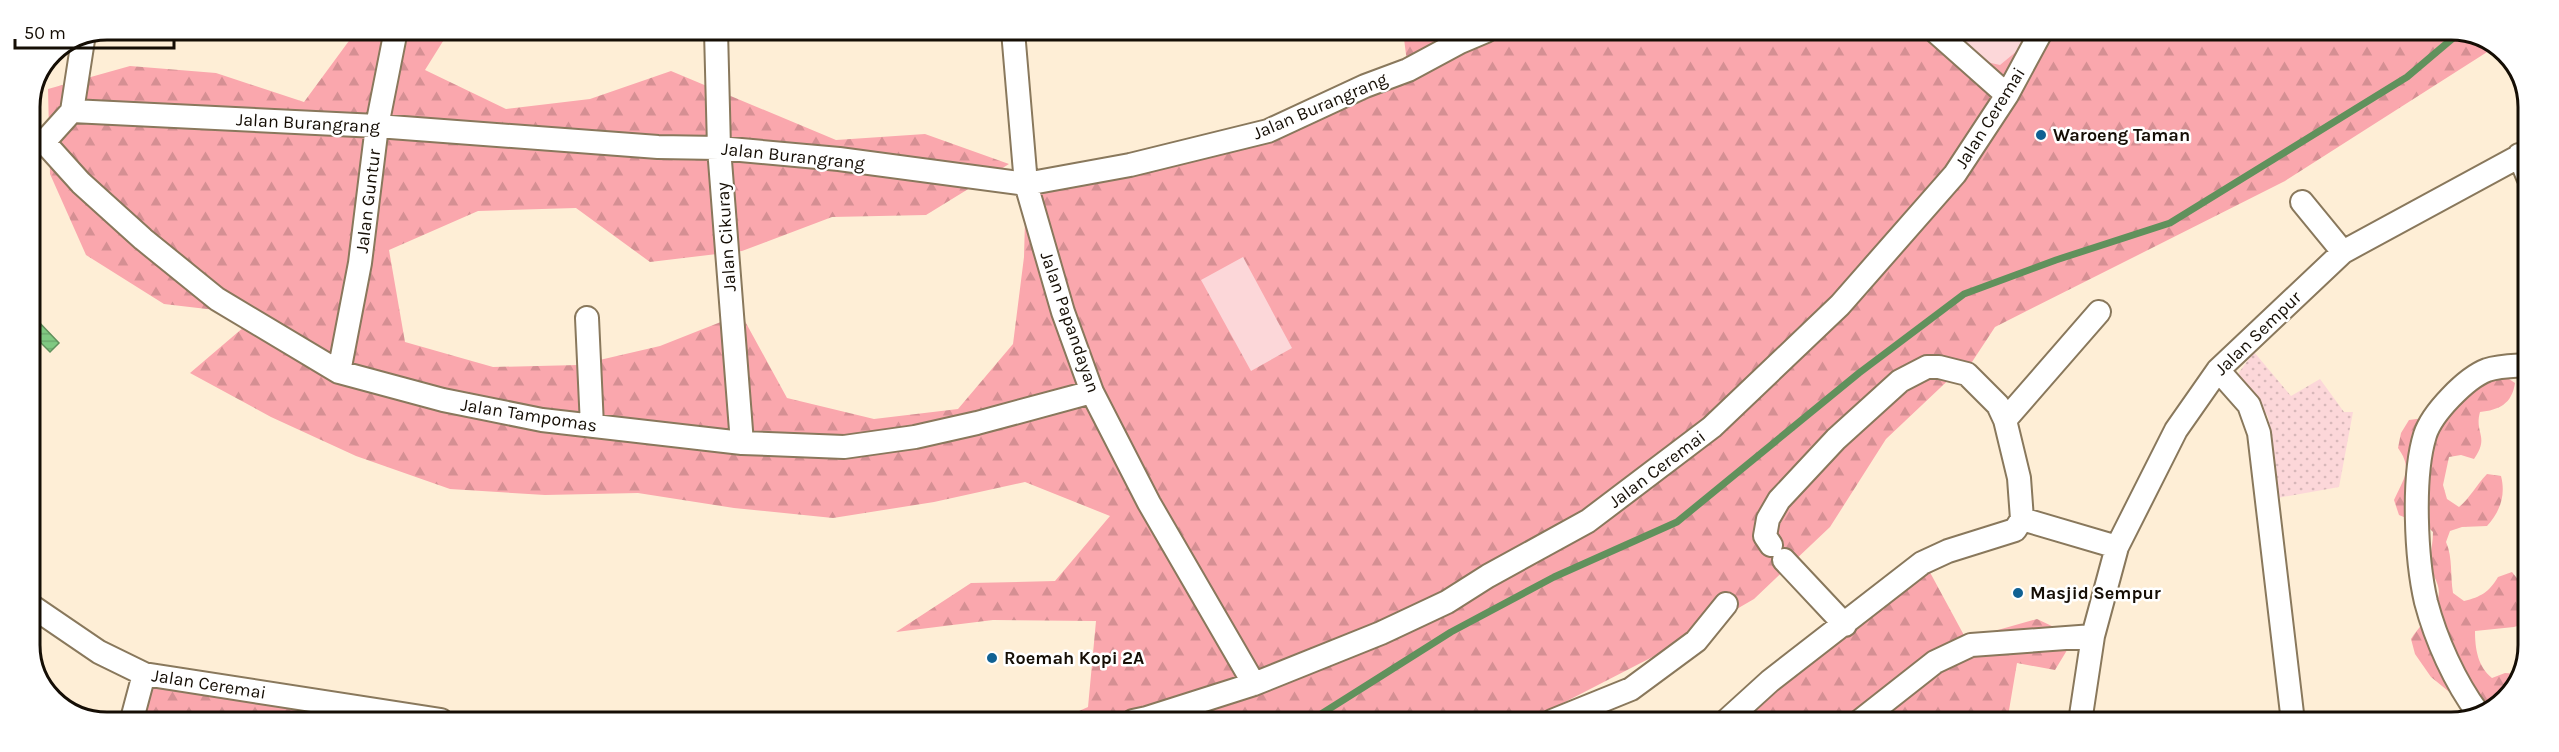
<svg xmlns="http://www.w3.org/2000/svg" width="2559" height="752" font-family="Karla,sans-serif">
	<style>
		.grass { fill: url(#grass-dots) }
		.forest { fill: url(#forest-firs) }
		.green { fill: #fcd7d9 }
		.water { fill: url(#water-rules); stroke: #60915c; stroke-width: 1.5 }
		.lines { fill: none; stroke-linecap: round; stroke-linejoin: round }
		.stream { stroke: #60915c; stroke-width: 7 }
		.minor-casing { stroke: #89785c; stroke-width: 26 }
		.minor { stroke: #fff; stroke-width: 22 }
		.poi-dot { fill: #106193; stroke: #fff; stroke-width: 2 }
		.labels { text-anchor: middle; stroke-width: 5; stroke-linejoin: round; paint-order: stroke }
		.street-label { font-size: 18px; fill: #150e05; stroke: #fff }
		.poi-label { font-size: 18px; font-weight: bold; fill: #150e05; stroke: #fff; text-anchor: start }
		.rim { fill: none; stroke: #150e05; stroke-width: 3 }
	</style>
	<defs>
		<pattern id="grass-dots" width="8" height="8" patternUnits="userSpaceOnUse" patternTransform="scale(1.5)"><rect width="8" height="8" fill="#fcd7d9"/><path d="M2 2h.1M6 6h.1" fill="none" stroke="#d7b7b9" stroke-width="1.8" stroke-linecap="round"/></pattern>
		<pattern id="forest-firs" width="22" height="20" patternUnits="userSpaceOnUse" patternTransform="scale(1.5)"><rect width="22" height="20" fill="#faa7ad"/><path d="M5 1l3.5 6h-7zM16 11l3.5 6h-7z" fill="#d58f93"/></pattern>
		<pattern id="water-rules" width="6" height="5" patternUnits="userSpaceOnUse" patternTransform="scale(1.5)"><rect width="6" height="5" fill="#80c982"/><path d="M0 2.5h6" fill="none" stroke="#6eab6f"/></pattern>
	</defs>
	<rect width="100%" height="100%" fill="#feeed6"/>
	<path class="grass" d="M 2254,352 L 2291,396 L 2320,379 L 2344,412 L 2353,412 L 2339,487 L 2277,498 L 2268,416 L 2232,382 Z"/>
	<path class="forest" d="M 354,30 L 450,30 L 425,70 L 506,109 L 590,99 L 671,71 L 836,140 L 925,134 L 1009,164 L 926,215 L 832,217 L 742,251 L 650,262 L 576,208 L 478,211 L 389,250 L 405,342 L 493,367 L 578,365 L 660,346 L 741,314 L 787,398 L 874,419 L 958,409 L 1013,344 L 1024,257 L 1026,184 L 1158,159 L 1408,70 L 1403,31 L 2471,33 L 2495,47 L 2285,181 L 1995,327 L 1970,365 L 1958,371 L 1886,439 L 1830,527 L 1754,599 L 1666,650 L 1528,721 L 1059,720 L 1088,707 L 1096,621 L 993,620 L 896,632 L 971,583 L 1055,581 L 1110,516 L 1025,482 L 934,502 L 833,518 L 734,508 L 638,493 L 545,495 L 450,489 L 356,456 L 271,417 L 190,373 L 258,315 L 164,304 L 86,255 L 50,174 L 48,89 L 130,66 L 216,73 L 304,102 L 354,34 Z
		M 2503,375 L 2515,383 C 2512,404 2499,410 2480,412 C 2474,434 2490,436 2474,459 L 2461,455 L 2449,457 L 2443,485 L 2447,499 L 2459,507 C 2471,497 2476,485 2487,474 L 2501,476 C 2506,495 2500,512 2487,526 L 2462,527 L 2450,531 L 2446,542 C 2453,558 2450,576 2453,593 L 2464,601 C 2481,597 2489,592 2498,577 L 2512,572 L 2527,591 L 2527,623 L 2514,627 L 2475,631 C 2475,649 2478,667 2492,678 L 2505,673 L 2519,674 L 2499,706 L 2493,708 L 2487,703 L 2481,712 L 2468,716 L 2459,707 L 2453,695 L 2431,677 L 2415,654 L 2411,639 C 2419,626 2430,617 2436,604 C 2445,584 2430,578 2430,560 C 2431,551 2433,541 2433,532 C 2423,521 2412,521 2399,515 L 2394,500 C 2404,478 2413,469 2398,448 L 2401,433 L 2409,420 L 2424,418 L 2463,390 Z
		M 1926,565 L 1966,639 L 2037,619 L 2075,637 L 2055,670 L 2017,663 L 2007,722 L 1723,721 Z
		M 144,674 L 366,720 L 145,720 Z"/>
	<path class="green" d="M 1953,32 L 2027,32 L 2017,51 L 2000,65 L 1982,61 Z
		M 1243,257 L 1292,348 L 1251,371 L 1201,280 Z"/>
	<path class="water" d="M 36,319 L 59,343 L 50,352 L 30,332 L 30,325 Z"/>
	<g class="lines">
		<path class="stream" d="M 1310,721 L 1451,632 L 1554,577 L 1677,522 L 1859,373 L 1964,294 L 2056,260 L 2170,223 L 2407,77 L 2459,33"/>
		<defs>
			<path id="minor" d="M 716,31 L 719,148 L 742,443
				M 1013,31 L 1026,184 L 1063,312 L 1092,392 L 1149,503 L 1254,684
				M 1936,32 L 2007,95
				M 72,111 L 377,126 L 658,147 L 719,148 L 839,159 L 1026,184 L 1130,165 L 1268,131 L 1365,86 L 1408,70 L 1460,42 L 1486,31
				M 72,111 L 83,40
				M 31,137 L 44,142 L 72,111
				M 44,142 L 81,183 L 143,239 L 217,299 L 339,372 L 443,400 L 542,420 L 742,443 L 844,447 L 915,437 L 977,423 L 1092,392
				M 2519,155 L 2528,177
				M 2302,202 L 2343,252
				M 587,318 L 592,426
				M 2218,370 L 2249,405 L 2259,433 L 2293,722
				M 339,372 L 360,263 L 377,126 L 396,30
				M 2005,420 L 2099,312
				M 2022,519 L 2117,547
				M 1784,560 L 1845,625
				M 30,605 L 99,652 L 144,674 L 441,720
				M 2478,713 C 2455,682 2436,640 2426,602 C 2416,559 2412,477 2425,435 C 2432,413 2466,378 2487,370 C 2499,366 2515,366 2528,365
				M 132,719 L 144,674
				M 1133,721 L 1147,718 L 1254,684 L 1381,633 L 1447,602 L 1488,576 L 1588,521 L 1712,427 L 1840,305 L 1955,174 L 2007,95 L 2041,32
				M 1552,721 L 1631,689 L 1696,641 L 1726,604
				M 1726,721 L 1770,681 L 1922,563 L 1948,551 L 2015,530 L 2022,519 L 2019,478 L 2005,420 L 1998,405 L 1967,374 L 1939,367 L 1927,367 L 1900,381 L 1836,439 L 1779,500 L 1768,519 L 1765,536 L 1771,545
				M 1860,721 L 1935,662 L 1971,645 L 2093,636
				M 2080,722 L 2093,636 L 2117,547 L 2176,430 L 2218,370 L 2343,252 L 2529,151"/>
		</defs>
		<use href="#minor" class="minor-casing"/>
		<use href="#minor" class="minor"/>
	</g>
	<g class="poi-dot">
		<circle cx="2041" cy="135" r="6"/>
		<circle cx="2018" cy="593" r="6"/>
		<circle cx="992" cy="658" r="6"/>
	</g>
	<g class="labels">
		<g class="street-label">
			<text transform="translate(1320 106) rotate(-23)" y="6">Jalan Burangrang</text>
			<text transform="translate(1990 118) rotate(-58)" y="6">Jalan Ceremai</text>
			<text transform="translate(308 123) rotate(3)" y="6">Jalan Burangrang</text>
			<text transform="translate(793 156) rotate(6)" y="6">Jalan Burangrang</text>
			<text transform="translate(368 201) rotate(-83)" y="6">Jalan Guntur</text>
			<text transform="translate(726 237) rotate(-94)" y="6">Jalan Cikuray</text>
			<text transform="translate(1070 322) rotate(71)" y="6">Jalan Papandayan</text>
			<text transform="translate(2258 333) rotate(-44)" y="6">Jalan Sempur</text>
			<text transform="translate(529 415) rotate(9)" y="6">Jalan Tampomas</text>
			<text transform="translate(1657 469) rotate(-37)" y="6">Jalan Ceremai</text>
			<text transform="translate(209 684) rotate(9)" y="6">Jalan Ceremai</text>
		</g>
		<g class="poi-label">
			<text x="2053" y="141">Waroeng Taman</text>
			<text x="2030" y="599">Masjid Sempur</text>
			<text x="1004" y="664">Roemah Kopi 2A</text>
		</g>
	</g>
	<path d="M0 0H2559V752H0ZM107 40H2451A67 67 0 0 1 2518 107V645A67 67 0 0 1 2451 712H107A67 67 0 0 1 40 645V107A67 67 0 0 1 107 40Z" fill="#fff" fill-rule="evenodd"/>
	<path class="rim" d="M107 40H2451A67 67 0 0 1 2518 107V645A67 67 0 0 1 2451 712H107A67 67 0 0 1 40 645V107A67 67 0 0 1 107 40Z"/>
	<path d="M15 39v9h159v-9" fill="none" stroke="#150e05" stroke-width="3"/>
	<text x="24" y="39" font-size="18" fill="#150e05" stroke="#ffffff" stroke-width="4.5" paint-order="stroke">50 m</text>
</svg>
